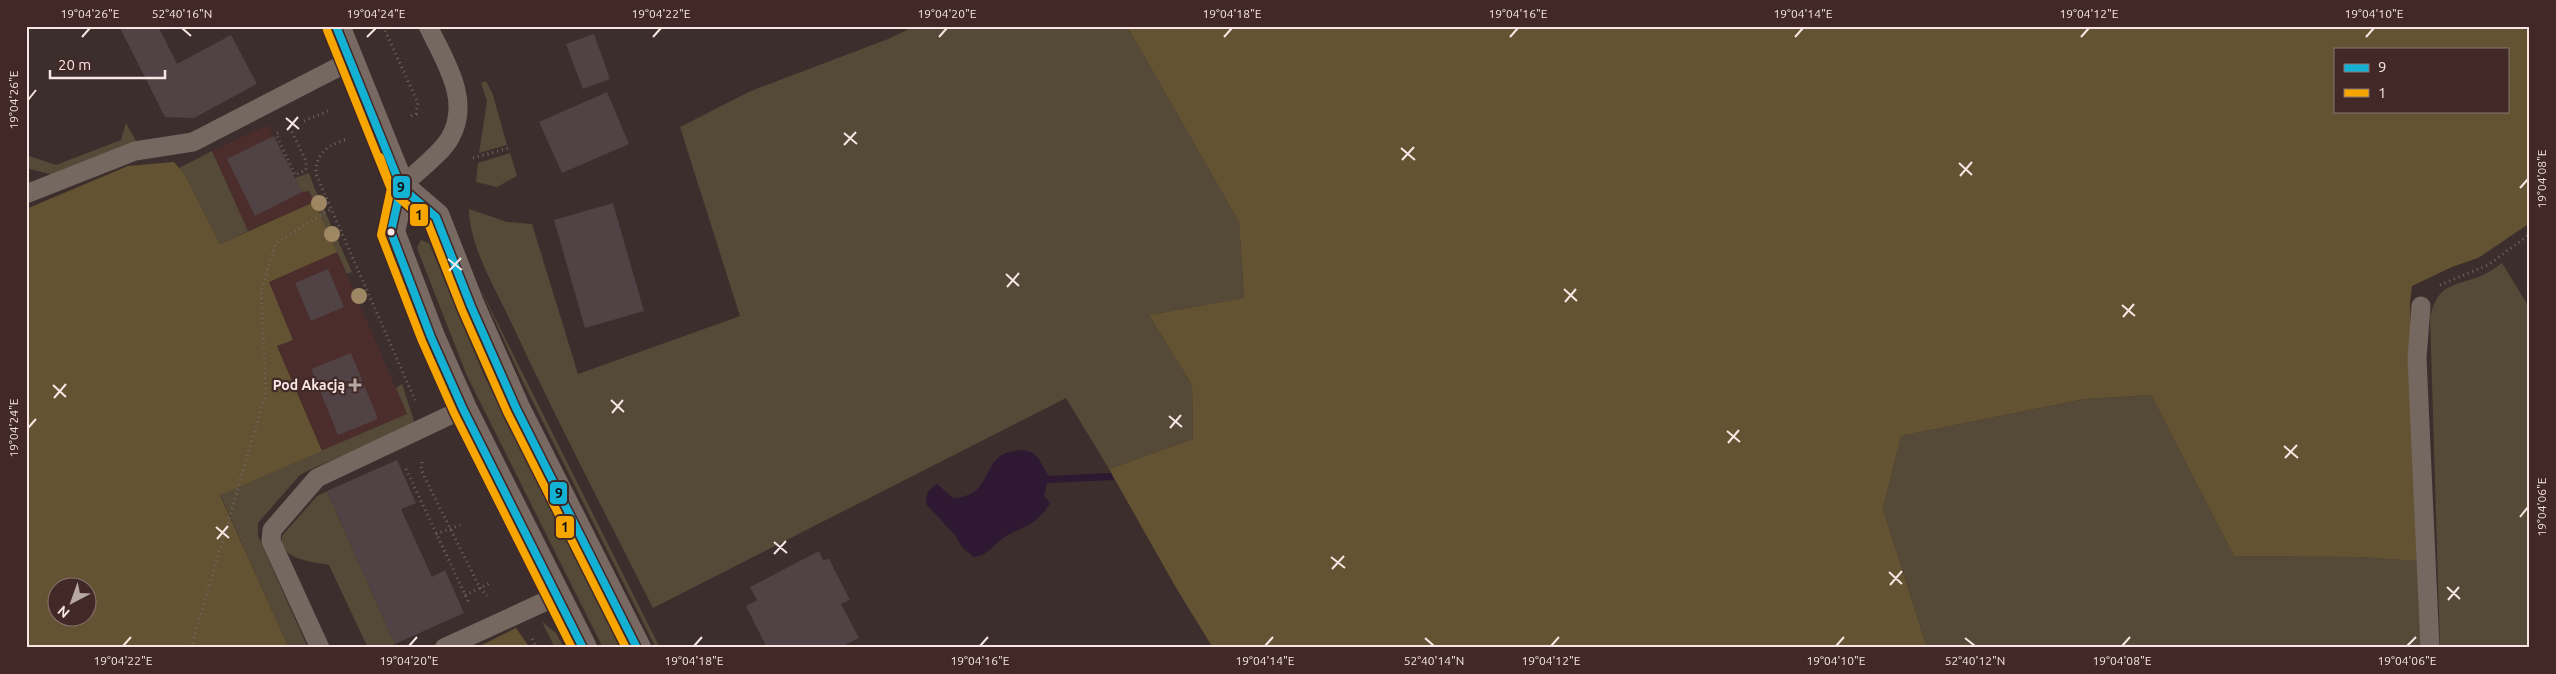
<svg xmlns="http://www.w3.org/2000/svg" width="2556" height="674" font-family="Ubuntu,sans-serif">
	<style>
		.built { fill: #4b2d2b }
		.green { fill: #554a37 }
		.forest { fill: #645332; fill-rule: evenodd }
		.water { fill: #2f1832 }
		.building { fill: #504245 }
		.lines { fill: none; stroke-linecap: round; stroke-linejoin: round }
		.path { stroke: #716562; stroke-width: 3; stroke-dasharray: 1 4; stroke-linecap: butt }
		.lane { stroke: #746861; stroke-width: 19 }
		.secondary { stroke: #786a63; stroke-width: 28 }
		.bus-1-casing { stroke: #422927; stroke-width: 11 }
		.bus-2-casing { stroke: #422927; stroke-width: 11 }
		.bus-1 { stroke: #13b2d5; stroke-width: 8 }
		.bus-2 { stroke: #f7a600; stroke-width: 8 }
		.tree { fill: #9e8763 }
		.ticks { fill: none; stroke: #f7e6e4; stroke-width: 2 }
		.bus-dot { fill: #f7e6e4; stroke: #422927; stroke-width: 2 }
		.poi-dot { fill: #b6a6a4; stroke: #422927; stroke-width: 2 }
		.labels { text-anchor: middle; stroke-width: 4.5; stroke-linejoin: round; paint-order: stroke }
		.poi-label { font-size: 14px; font-weight: bold; fill: #f7e6e4; stroke: #422927; text-anchor: end }
		.line-badge { stroke: #422927; stroke-width: 2 }
		.pale-badge-label { font-size: 14px; text-anchor: middle; font-weight: bold; fill: #111 }
		.neatline { fill: none; stroke: #f7e6e4; stroke-width: 2 }
		.ticks-label { font-size: 12px; text-anchor: middle; fill: #f7e6e4 }
	</style>
	<rect width="100%" height="100%" fill="#3c2e2d"/>
	<path class="built" d="M 268,125 L 295,178 L 309,191 L 314,202 L 248,231 L 212,151 Z
		M 337,252 L 407,414 L 322,451 L 277,346 L 293,339 L 268,282 Z"/>
	<path class="green" d="M 915,26 L 1127,26 L 1239,222 L 1244,298 L 1149,315 L 1192,385 L 1193,439 L 1109,469 L 1066,398 L 653,608 C 605,513 556,419 511,322 C 496,290 469,245 469,209 L 507,222 L 532,224 L 578,374 L 740,316 L 680,127 L 751,91 L 888,39 Z
		M 486,81 L 493,95 L 507,145 L 479,153 L 487,101 L 481,83 Z
		M 126,123 L 136,141 L 73,172 L 54,175 L 26,168 L 26,155 L 56,165 L 121,140 Z
		M 212,151 L 248,231 L 220,244 L 185,175 L 179,168 Z
		M 510,153 L 517,176 L 497,187 L 476,182 L 478,163 Z
		M 309,173 L 314,187 L 352,272 L 347,274 L 309,191 L 302,192 L 295,178 Z
		M 421,240 L 429,243 L 483,373 L 620,648 L 603,648 L 467,376 L 417,248 Z
		M 2502,263 L 2530,309 L 2530,648 L 2440,648 L 2430,316 C 2439,284 2451,287 2478,277 C 2487,274 2495,268 2502,263 Z
		M 479,286 L 660,648 L 656,648 L 524,384 Z
		M 402,384 L 415,424 L 307,471 L 299,476 L 258,523 L 258,536 L 308,648 L 289,648 L 220,494 L 407,414 L 396,388 Z
		M 2151,395 L 2234,556 L 2360,557 L 2417,561 L 2421,648 L 1927,648 L 1883,509 L 1901,436 L 2085,399 Z
		M 327,491 L 395,644 L 386,648 L 368,648 L 329,565 C 314,562 278,560 282,536 L 317,496 Z
		M 542,622 L 556,633 L 564,648 L 555,648 Z"/>
	<path class="forest" d="M 1127,26 L 2515,26 L 2530,31 L 2530,223 L 2478,258 L 2452,267 L 2412,286 L 2410,303 L 2417,561 L 2360,557 L 2234,556 L 2151,395 L 2085,399 L 1901,436 L 1883,509 L 1927,648 L 1213,648 L 1175,586 L 1109,469 L 1193,439 L 1192,385 L 1149,315 L 1244,298 L 1239,222 ZM 2335,49 L 2507,49 L 2507,111 L 2335,111 Z
		M 174,162 L 185,175 L 220,244 L 314,202 L 337,252 L 269,282 L 293,340 L 277,346 L 322,451 L 220,495 L 289,648 L 26,648 L 26,209 L 128,166 ZM 58,586 L 88,586 L 88,616 L 58,616 Z
		M 516,628 L 530,648 L 477,648 L 480,646 Z"/>
	<path class="water" d="M 1021,450 C 1040,451 1039,463 1049,476 L 1111,473 L 1114,480 L 1047,483 L 1044,496 L 1050,503 C 1037,525 1026,525 1006,536 C 994,544 989,555 974,557 L 962,547 L 955,535 L 926,504 C 926,494 928,489 937,484 L 953,498 C 989,497 983,466 1002,455 C 1007,452 1015,451 1021,450 Z"/>
	<path class="building" d="M 119,26 L 160,26 L 160,30 L 177,64 L 231,35 L 257,84 L 194,118 L 165,117 Z
		M 594,34 L 610,79 L 583,89 L 566,44 Z
		M 607,92 L 629,144 L 562,173 L 539,122 Z
		M 274,136 L 302,192 L 255,216 L 227,159 Z
		M 613,203 L 644,311 L 585,328 L 554,220 Z
		M 328,269 L 344,307 L 311,321 L 295,283 Z
		M 351,353 L 378,419 L 338,435 L 311,369 Z
		M 397,460 L 416,503 L 401,509 L 432,577 L 445,570 L 464,613 L 395,644 L 327,491 Z
		M 819,551 L 823,560 L 829,559 L 850,600 L 841,604 L 859,638 L 839,648 L 767,648 L 746,606 L 757,600 L 750,587 Z"/>
	<g class="lines">
		<path class="path" d="M 383,26 L 418,103 L 416,114 L 410,116
			M 304,121 L 328,111
			M 278,133 L 276,134 L 295,175 L 306,170 L 306,161 L 289,126
			M 345,140 C 328,145 315,154 316,174 L 415,400
			M 473,158 L 509,148
			M 2440,285 L 2488,265 L 2530,234
			M 422,462 L 421,469 L 425,478 L 480,588 L 487,596
			M 406,469 L 469,603
			M 436,534 L 460,525
			M 465,595 L 490,583
			M 532,639 L 537,648
			M 191,648 L 266,393 L 261,291 L 276,243 L 331,209"/>
		<path class="lane" d="M 401,187 C 415,173 441,154 450,138 C 472,100 444,60 428,26
			M 26,194 L 135,151 L 193,142 L 352,60
			M 2421,306 L 2417,358 L 2430,648
			M 320,648 L 271,541 L 272,530 L 317,478 L 463,409
			M 444,648 L 557,596"/>
		<path class="secondary" d="M 336,26 L 401,187 L 436,217 L 471,306 L 516,408 L 637,648
			M 401,187 L 391,232 L 431,337 L 463,409 L 583,648"/>
		<defs>
			<path id="bus-1" d="M 336,26 L 401,187 L 436,217 L 471,306 L 516,408 L 637,648
				M 401,187 L 391,232 L 431,337 L 463,409 L 583,648"/>
			<path id="bus-2" d="M 327,30 L 392,192 L 428,223 L 462,310 L 507,412 L 626,648
				M 380,157 L 391,188 L 381,235 L 422,341 L 454,413 L 572,648"/>
		</defs>
		<use href="#bus-1" class="bus-1-casing"/>
		<use href="#bus-2" class="bus-2-casing"/>
		<use href="#bus-1" class="bus-1"/>
		<use href="#bus-2" class="bus-2"/>
	</g>
	<g class="tree">
		<circle cx="319" cy="203" r="8"/>
		<circle cx="332" cy="234" r="8"/>
		<circle cx="359" cy="296" r="8"/>
	</g>
	<path class="ticks" d="M 182,28 L 191,36M 82,37 L 90,28M 367,37 L 376,28M 653,37 L 661,28M 939,37 L 947,28M 1224,37 L 1232,28M 1510,37 L 1518,28M 1795,37 L 1803,28M 2081,37 L 2089,28M 2366,37 L 2374,28M 28,100 L 36,90M 286,118 L 299,129M 287,130 L 298,117M 844,133 L 857,144M 844,145 L 856,132M 1401,148 L 1415,160M 1402,160 L 1414,147M 1959,163 L 1972,175M 1960,176 L 1972,162M 2520,188 L 2528,179M 448,259 L 462,270M 449,271 L 461,258M 1006,274 L 1019,286M 1007,287 L 1019,273M 1564,289 L 1577,301M 1565,302 L 1576,289M 2122,305 L 2135,316M 2123,317 L 2134,304M 53,385 L 66,397M 54,398 L 66,384M 611,400 L 624,412M 612,413 L 623,400M 1169,416 L 1182,427M 28,428 L 36,419M 1170,428 L 1181,415M 1727,431 L 1740,442M 1728,443 L 1739,430M 2284,446 L 2298,458M 2285,458 L 2297,445M 2520,517 L 2528,507M 216,527 L 229,538M 217,539 L 228,526M 774,542 L 787,553M 774,554 L 786,541M 1331,557 L 1345,568M 1332,569 L 1344,556M 1889,572 L 1902,584M 1890,585 L 1902,571M 2447,587 L 2460,599M 2448,600 L 2459,587M 1425,638 L 1434,646M 1965,638 L 1975,646M 123,646 L 131,637M 409,646 L 417,637M 694,646 L 702,637M 980,646 L 988,637M 1265,646 L 1273,637M 1551,646 L 1559,637M 1836,646 L 1844,637M 2122,646 L 2130,637M 2407,646 L 2416,637"/>
	<circle class="bus-dot" cx="391" cy="232" r="4.5"/>
	<path class="poi-dot" d="M352.5 377.5h5v5h5v5h-5v5h-5v-5h-5v-5h5z"/>
	<g class="labels">
		<g class="poi-label">
			<text x="345" y="390">Pod Akacją</text>
		</g>
	</g>
	<g class="line-badge">
		<rect x="392" y="175" width="19" height="24" rx="5" fill="#13b2d5"/>
		<rect x="409" y="203" width="20" height="24" rx="5" fill="#f7a600"/>
		<rect x="549" y="481" width="19" height="24" rx="5" fill="#13b2d5"/>
		<rect x="555" y="515" width="20" height="24" rx="5" fill="#f7a600"/>
	</g>
	<g class="pale-badge-label">
		<text x="401" y="192">9</text>
		<text x="419" y="220">1</text>
		<text x="559" y="498">9</text>
		<text x="565" y="532">1</text>
	</g>
	<rect width="2556" height="674" fill="none" stroke="#422927" stroke-width="55"/>
	<rect x="2334" y="48" width="175" height="65" fill="#422927" stroke="#8a7573"/>
	<rect x="2344" y="64" width="25" height="8" fill="#13b2d5" stroke="#8a7573"/>
	<text x="2378" y="72" font-size="15" fill="#f7e6e4">9</text>
	<rect x="2344" y="89" width="25" height="8" fill="#f7a600" stroke="#8a7573"/>
	<text x="2378" y="98" font-size="15" fill="#f7e6e4">1</text>
	<g transform="translate(72 602) rotate(221)"><circle r="24" fill="#422927" stroke="#8a7573"/>
	<path d="M0-4L9 19L0 12L-9 19Z" fill="#b6a6a4"/>
	<text y="-8" font-size="14" font-weight="bold" text-anchor="middle" fill="#f7e6e4">N</text>
	</g>
	<path d="M50 70v8h115v-8" fill="none" stroke="#f7e6e4" stroke-width="2.5"/>
	<text x="58" y="70" font-size="15" fill="#f7e6e4" stroke="#422927" stroke-width="4" paint-order="stroke">20 m</text>
	<rect x="28" y="28" width="2500" height="618" class="neatline"/>
	<g class="ticks-label">
		<text x="90" y="18">19°04'26"E</text>
		<text x="182" y="18">52°40'16"N</text>
		<text x="376" y="18">19°04'24"E</text>
		<text x="661" y="18">19°04'22"E</text>
		<text x="947" y="18">19°04'20"E</text>
		<text x="1232" y="18">19°04'18"E</text>
		<text x="1518" y="18">19°04'16"E</text>
		<text x="1803" y="18">19°04'14"E</text>
		<text x="2089" y="18">19°04'12"E</text>
		<text x="2374" y="18">19°04'10"E</text>
		<text transform="translate(14 100) rotate(-90)" y="4">19°04'26"E</text>
		<text transform="translate(2542 179) rotate(-90)" y="4">19°04'08"E</text>
		<text transform="translate(14 428) rotate(-90)" y="4">19°04'24"E</text>
		<text transform="translate(2542 507) rotate(-90)" y="4">19°04'06"E</text>
		<text x="123" y="665">19°04'22"E</text>
		<text x="409" y="665">19°04'20"E</text>
		<text x="694" y="665">19°04'18"E</text>
		<text x="980" y="665">19°04'16"E</text>
		<text x="1265" y="665">19°04'14"E</text>
		<text x="1434" y="665">52°40'14"N</text>
		<text x="1551" y="665">19°04'12"E</text>
		<text x="1836" y="665">19°04'10"E</text>
		<text x="1975" y="665">52°40'12"N</text>
		<text x="2122" y="665">19°04'08"E</text>
		<text x="2407" y="665">19°04'06"E</text>
	</g>
</svg>
